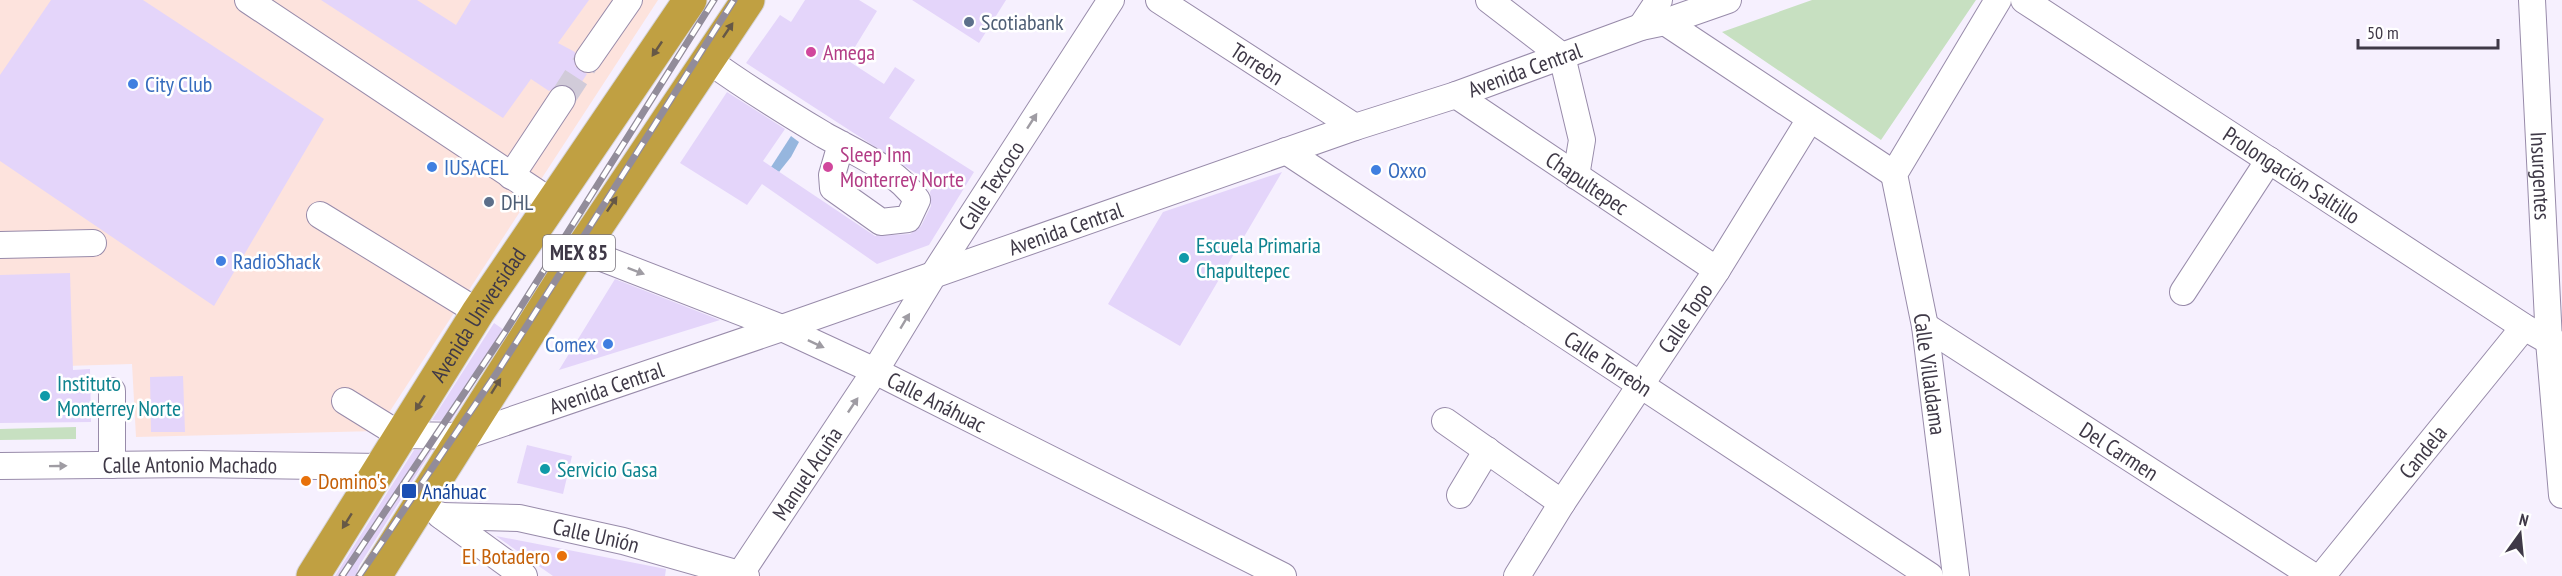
<svg xmlns="http://www.w3.org/2000/svg" width="2562" height="576" font-family="'PT Sans Narrow',sans-serif">
	<style>
		.commercial { fill: #fde3dd }
		.green { fill: #c7e0c1 }
		.water { fill: #96b6de }
		.building { fill: #e4d5fa }
		.lines { fill: none; stroke-linecap: round; stroke-linejoin: round }
		.minor-tunnel { stroke: #d1cbd9; stroke-width: 26; stroke-dasharray: 26 13; stroke-linecap: butt }
		.minor-casing { stroke: #988baa; stroke-width: 28 }
		.highway-casing { stroke: #d5d3d7; stroke-width: 35 }
		.minor { stroke: #fff; stroke-width: 26 }
		.highway { stroke: #c0a042; stroke-width: 33 }
		.rail-casing { stroke: #928c9a; stroke-width: 7 }
		.rail { stroke: #fff; stroke-width: 4.5; stroke-dasharray: 14; stroke-linecap: butt }
		.oneway { fill: #665846 }
		.oneway2 { fill: #9f9ca3 }
		.service-dot { fill: #5c6f8a; stroke: #fff; stroke-width: 2 }
		.hotel-dot { fill: #d1479c; stroke: #fff; stroke-width: 2 }
		.shop-dot { fill: #3f7fe0; stroke: #fff; stroke-width: 2 }
		.culture-dot { fill: #0f9aa8; stroke: #fff; stroke-width: 2 }
		.food-dot { fill: #e8710a; stroke: #fff; stroke-width: 2 }
		.transit-dot { fill: #1a4fb4; stroke: #fff; stroke-width: 2 }
		.labels { text-anchor: middle; stroke-width: 5; stroke-linejoin: round; paint-order: stroke }
		.shield { fill: #fff; stroke: #79747e; stroke-width: 1.5 }
		.shield-label { font-size: 21px; font-weight: bold; fill: #3f3947 }
		.service-label { font-size: 22px; fill: #4e5e75; stroke: #fff; text-anchor: start }
		.hotel-label { font-size: 22px; fill: #b23c85; stroke: #fff; text-anchor: start }
		.street-label { font-size: 22px; fill: #3f3947; stroke: #fff }
		.shop-label { font-size: 22px; fill: #366cbe; stroke: #fff; text-anchor: start }
		.culture-label { font-size: 22px; fill: #0d838f; stroke: #fff; text-anchor: start }
		.food-label { font-size: 22px; fill: #c56008; stroke: #fff; text-anchor: start }
		.transit-label { font-size: 22px; fill: #164399; stroke: #fff; text-anchor: start }
	</style>
	<rect width="100%" height="100%" fill="#f6f0fe"/>
	<path class="commercial" d="M 0,0 L 658,0 L 377,431 L 136,437 L 132,364 L 0,368 Z"/>
	<path class="green" d="M 1812,0 L 1976,0 L 1881,140 L 1722,32 Z
		M 76,427 L 76,439 L 0,440 L 0,429 Z"/>
	<path class="water" d="M 791,136 L 799,142 L 791,157 L 779,172 L 771,167 Z"/>
	<path class="building" d="M 51,0 L 143,0 L 324,119 L 214,306 L 0,161 L 0,75 Z
		M 321,0 L 417,0 L 456,25 L 471,0 L 589,0 L 558,43 L 575,52 L 575,66 L 587,74 L 575,92 L 562,84 L 549,91 L 531,79 L 503,118 Z
		M 805,0 L 859,0 L 877,11 L 847,60 L 884,84 L 895,67 L 915,80 L 889,118 L 974,172 L 929,245 L 877,264 L 762,184 L 747,205 L 680,163 L 727,92 L 785,129 L 763,161 L 875,236 L 910,234 L 921,226 L 931,206 L 930,192 L 934,185 L 746,63 L 780,15 L 791,22 Z
		M 912,0 L 1006,0 L 979,43 Z
		M 1282,172 L 1180,346 L 1108,304 L 1163,212 Z
		M 70,273 L 73,370 L 90,369 L 91,422 L 0,423 L 0,275 Z
		M 615,279 L 720,320 L 559,370 Z
		M 494,323 L 507,332 L 451,421 L 432,420 Z
		M 183,376 L 185,432 L 151,432 L 150,377 Z
		M 527,445 L 572,456 L 563,494 L 517,483 Z
		M 414,450 L 432,450 L 359,566 L 356,576 L 335,576 Z
		M 496,536 L 666,569 L 665,576 L 553,576 Z"/>
	<g class="lines">
		<path class="minor-tunnel" d="M 562,99 L 588,59"/>
		<defs>
			<g id="minor">
				<path d="M 248,0 L 553,203"/>
				<path id="s1" d="M 1159,0 L 1355,127"/>
				<path d="M 1489,0 L 1562,56 L 1582,140 L 1576,176"/>
				<path id="s2" d="M 2024,0 L 2524,327 L 2549,341 L 2562,345"/>
				<path id="s3" d="M 2532,0 L 2549,341 L 2562,495"/>
				<path d="M 1665,22 L 1894,174"/>
				<path d="M 1641,27 L 1659,0"/>
				<path d="M 588,59 L 629,0"/>
				<path d="M 708,60 C 745,87 784,111 824,135 C 856,153 897,170 917,200 L 908,219 L 881,222 L 833,188 L 832,175 L 841,144"/>
				<path id="s4" d="M 1456,95 L 1717,270"/>
				<path id="s5" d="M 1286,151 L 1930,576"/>
				<path d="M 511,176 L 562,99"/>
				<path d="M 320,215 L 478,312"/>
				<path d="M 0,245 L 93,243"/>
				<path id="s6" d="M 581,250 L 782,328 L 875,371 L 1283,576"/>
				<path d="M 2183,292 L 2269,160"/>
				<path id="s7" d="M 1925,326 L 2313,576"/>
				<path d="M 112,391 L 112,465"/>
				<path id="s8" d="M 345,401 L 400,435 L 465,436 L 782,328 L 1355,127 L 1456,95 L 1641,27 L 1665,22 L 1728,0"/>
				<path d="M 1445,421 L 1562,503"/>
				<path id="s9" d="M 0,466 L 196,464 L 380,467"/>
				<path d="M 1460,495 L 1487,450"/>
				<path d="M 440,515 L 524,576"/>
				<path id="s10" d="M 442,516 L 519,518 L 623,541 L 746,576"/>
				<path id="s11" d="M 739,576 L 875,371 L 934,274 L 1111,0"/>
				<path id="s12" d="M 1517,576 L 1562,503 L 1717,270 L 1810,119"/>
				<path d="M 1956,576 L 1925,326 L 1894,174 L 1998,0"/>
				<path id="s13" d="M 2322,576 L 2524,327"/>
			</g>
			<g id="highway">
				<path id="s14" d="M 313,576 L 478,312 L 690,0"/>
				<path d="M 375,576 L 581,250 L 748,0"/>
			</g>
		</defs>
		<use href="#minor" class="minor-casing"/>
		<use href="#highway" class="highway-casing"/>
		<use href="#minor" class="minor"/>
		<use href="#highway" class="highway"/>
		<defs>
			<path id="rail" d="M 342,576 L 505,332 L 714,0
				M 359,576 L 498,371 L 734,0"/>
		</defs>
		<use href="#rail" class="rail-casing"/>
		<use href="#rail" class="rail"/>
	</g>
	<defs><path id="oneway-solid" d="M-6-.8H1V-3.2L6.5 0L1 3.2V.8H-6Z" transform="scale(1.5)"/></defs>
	<g class="oneway">
		<use href="#oneway-solid" transform="translate(728 30) rotate(-56)"/>
		<use href="#oneway-solid" transform="translate(657 49) rotate(124)"/>
		<use href="#oneway-solid" transform="translate(612 204) rotate(-56)"/>
		<use href="#oneway-solid" transform="translate(496 386) rotate(-58)"/>
		<use href="#oneway-solid" transform="translate(420 403) rotate(122)"/>
		<use href="#oneway-solid" transform="translate(347 521) rotate(122)"/>
	</g>
	<g class="oneway2">
		<use href="#oneway-solid" transform="translate(1032 121) rotate(-57)"/>
		<use href="#oneway-solid" transform="translate(636 271) rotate(21)"/>
		<use href="#oneway-solid" transform="translate(905 321) rotate(-59)"/>
		<use href="#oneway-solid" transform="translate(816 344) rotate(25)"/>
		<use href="#oneway-solid" transform="translate(853 405) rotate(-56)"/>
		<use href="#oneway-solid" transform="translate(58 466) rotate(-1)"/>
	</g>
	<g class="service-dot">
		<circle cx="969" cy="22" r="6"/>
		<circle cx="489" cy="202" r="6"/>
	</g>
	<g class="hotel-dot">
		<circle cx="811" cy="52" r="6"/>
		<circle cx="828" cy="167" r="6"/>
	</g>
	<g class="shop-dot">
		<circle cx="133" cy="84" r="6"/>
		<circle cx="432" cy="167" r="6"/>
		<circle cx="1376" cy="170" r="6"/>
		<circle cx="221" cy="261" r="6"/>
		<circle cx="608" cy="344" r="6"/>
	</g>
	<g class="culture-dot">
		<circle cx="1184" cy="258" r="6"/>
		<circle cx="45" cy="396" r="6"/>
		<circle cx="545" cy="469" r="6"/>
	</g>
	<g class="food-dot">
		<circle cx="306" cy="481" r="6"/>
		<circle cx="562" cy="556" r="6"/>
	</g>
	<rect class="transit-dot" x="401" y="483" width="16" height="16" rx="3"/>
	<g class="labels">
		<rect class="shield" x="543" y="235" width="72" height="36" rx="4.5"/>
		<g class="shield-label">
			<text x="579" y="260">MEX 85</text>
		</g>
		<g class="service-label">
			<text x="981" y="30">Scotiabank</text>
			<text x="501" y="210">DHL</text>
		</g>
		<g class="hotel-label">
			<text x="823" y="60">Amega</text>
			<text x="840" y="162">Sleep Inn<tspan x="840" dy="25">Monterrey Norte</tspan></text>
		</g>
		<g class="street-label">
			<text dy="8" stroke="none"><textPath href="#s1" startOffset="117">Torreòn</textPath></text>
			<text dy="8" stroke="none"><textPath href="#s8" startOffset="1251">Avenida Central</textPath></text>
			<text dy="8" stroke="none"><textPath href="#s2" startOffset="320">Prolongación Saltillo</textPath></text>
			<text dy="8" stroke="none"><textPath href="#s3" startOffset="176">Insurgentes</textPath></text>
			<text dy="8" stroke="none"><textPath href="#s4" startOffset="158">Chapultepec</textPath></text>
			<text dy="8" stroke="none"><textPath href="#s11" startOffset="465">Calle Texcoco</textPath></text>
			<text dy="8" stroke="none"><textPath href="#s8" startOffset="765">Avenida Central</textPath></text>
			<text dy="8" stroke="none"><textPath href="#s14" startOffset="309">Avenida Universidad</textPath></text>
			<text dy="8" stroke="none"><textPath href="#s12" startOffset="308">Calle Topo</textPath></text>
			<text dy="8" stroke="none"><textPath href="#s5" startOffset="386">Calle Torreòn</textPath></text>
			<text transform="translate(1930 374) rotate(82)" y="8">Calle Villaldama</text>
			<text dy="8" stroke="none"><textPath href="#s8" startOffset="279">Avenida Central</textPath></text>
			<text dy="8" stroke="none"><textPath href="#s6" startOffset="387">Calle Anáhuac</textPath></text>
			<text dy="8" stroke="none"><textPath href="#s7" startOffset="231">Del Carmen</textPath></text>
			<text dy="8" stroke="none"><textPath href="#s13" startOffset="160">Candela</textPath></text>
			<text dy="8" stroke="none"><textPath href="#s9" startOffset="190">Calle Antonio Machado</textPath></text>
			<text dy="8" stroke="none"><textPath href="#s11" startOffset="123">Manuel Acuña</textPath></text>
			<text dy="8" stroke="none"><textPath href="#s10" startOffset="156">Calle Unión</textPath></text>
		</g>
		<g class="shop-label">
			<text x="145" y="92">City Club</text>
			<text x="444" y="175">IUSACEL</text>
			<text x="1388" y="178">Oxxo</text>
			<text x="233" y="269">RadioShack</text>
			<text x="596" y="352" text-anchor="end">Comex</text>
		</g>
		<g class="culture-label">
			<text x="1196" y="253">Escuela Primaria<tspan x="1196" dy="25">Chapultepec</tspan></text>
			<text x="57" y="391">Instituto<tspan x="57" dy="25">Monterrey Norte</tspan></text>
			<text x="557" y="477">Servicio Gasa</text>
		</g>
		<g class="food-label">
			<text x="318" y="489">Domino's</text>
			<text x="550" y="564" text-anchor="end">El Botadero</text>
		</g>
		<g class="transit-label">
			<text x="422" y="499">Anáhuac</text>
		</g>
	</g>
	<g transform="translate(2520 534) rotate(15)" stroke="#ffffff" stroke-width="4.5" paint-order="stroke">
	<path d="M0-4.5L10 22L0 15L-10 22Z" fill="#3f3947"/>
	<text y="-9" font-size="16" font-weight="bold" text-anchor="middle" fill="#3f3947">N</text>
	</g>
	<path d="M2358 39v9h140v-9" fill="none" stroke="#3f3947" stroke-width="3"/>
	<text x="2367" y="39" font-size="18" fill="#3f3947" stroke="#ffffff" stroke-width="4.5" paint-order="stroke">50 m</text>
</svg>
